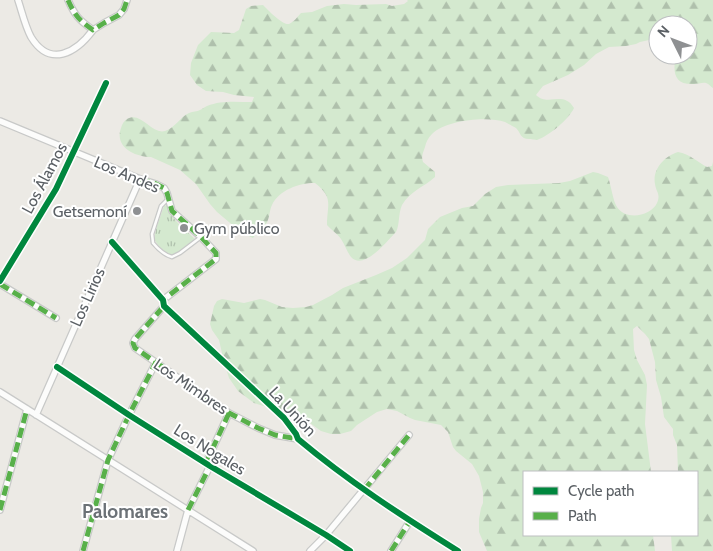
<svg xmlns="http://www.w3.org/2000/svg" width="713" height="551" font-family="Cabin,sans-serif">
	<style>
		.forest { fill: url(#forest-firs) }
		.park { fill: url(#park-tufts) }
		.lines { fill: none; stroke-linecap: round; stroke-linejoin: round }
		.lane-casing { stroke: #c8c9c8; stroke-width: 5 }
		.street-casing { stroke: #c8c9c8; stroke-width: 8 }
		.lane { stroke: #fcfcfb; stroke-width: 2.5 }
		.street { stroke: #fcfcfb; stroke-width: 5.5 }
		.quiet { stroke: #58b04a; stroke-width: 5; stroke-dasharray: 10 5; stroke-linecap: butt }
		.cycleway-casing { stroke: #fff; stroke-width: 9 }
		.cycleway { stroke: #00873e; stroke-width: 6 }
		.poi-dot { fill: #8e9092; stroke: #fff; stroke-width: 2 }
		.labels { text-anchor: middle; stroke-width: 4; stroke-linejoin: round; paint-order: stroke }
		.street-label { font-size: 16px; fill: #5b6065; stroke: #fff }
		.poi-label { font-size: 16px; fill: #5b6065; stroke: #fff; text-anchor: end }
		.quarter-label { font-size: 19px; font-weight: bold; fill: #6c7277; stroke: #fff }
	</style>
	<defs>
		<pattern id="forest-firs" width="22" height="20" patternUnits="userSpaceOnUse" patternTransform="scale(1.25)"><rect width="22" height="20" fill="#d4e9cf"/><path d="M5 1l3.5 6h-7zM16 11l3.5 6h-7z" fill="#afc0ac"/></pattern>
		<pattern id="park-tufts" width="24" height="20" patternUnits="userSpaceOnUse" patternTransform="scale(1.25)"><rect width="24" height="20" fill="#d4e9cf"/><path d="M3 7l-1-3M5 7V3M7 7l1-3M15 17l-1-3M17 17v-4M19 17l1-3" fill="none" stroke="#afc0ac"/></pattern>
	</defs>
	<rect width="100%" height="100%" fill="#eceae5"/>
	<path class="forest" d="M 407,0 L 713,0 L 713,88 C 711,87 709,84 706,83 C 703,82 698,84 694,84 C 676,85 673,75 675,60 L 671,55 L 688,55 L 688,25 L 658,25 L 658,44 L 649,40 L 640,42 L 636,44 L 626,46 L 609,47 L 596,54 L 584,65 L 568,75 L 543,86 L 536,95 C 548,107 563,90 574,108 C 569,119 549,136 537,140 C 536,140 530,139 529,139 C 520,139 521,133 516,128 C 513,126 508,124 505,122 C 487,116 446,120 432,134 C 428,138 426,142 425,147 C 423,153 421,156 423,162 L 435,172 L 435,177 C 424,187 410,191 402,205 C 398,214 400,224 396,232 C 387,241 364,271 351,257 C 347,252 345,245 341,239 C 338,234 331,230 327,225 C 327,204 334,198 315,183 C 299,183 279,190 272,205 C 269,211 270,218 266,224 C 263,229 257,233 253,238 L 242,233 L 217,212 L 210,204 L 196,184 L 180,170 L 151,157 C 135,157 114,147 121,128 C 122,124 124,121 127,119 C 141,111 152,135 165,131 C 175,128 180,117 189,113 C 193,111 197,112 200,110 C 203,109 204,107 207,106 C 221,100 237,102 252,102 L 254,97 L 234,95 L 223,92 L 206,91 L 197,85 L 190,75 L 191,63 L 198,45 L 211,32 L 234,33 L 239,30 L 246,9 L 251,6 L 263,5 C 268,10 282,25 289,24 C 294,22 298,16 301,13 L 312,12 L 327,6 L 344,4 L 356,5 L 386,4 L 392,6 L 404,4 L 408,1 Z
		M 678,152 C 690,154 697,162 707,167 L 712,166 L 713,162 L 713,551 L 672,551 L 671,535 L 697,535 L 697,472 L 678,472 L 677,445 L 673,435 L 673,429 L 664,417 L 661,397 L 656,380 L 655,362 L 649,339 L 645,334 L 637,326 L 633,329 L 634,350 L 637,360 L 645,375 L 647,385 L 645,424 L 651,472 L 524,472 L 524,535 L 653,535 L 655,551 L 487,551 L 479,532 L 479,519 L 481,508 L 483,503 L 483,492 L 479,476 L 472,464 L 456,451 L 453,447 L 448,432 L 441,425 L 415,420 L 410,418 L 397,411 L 387,409 L 377,412 L 357,425 L 351,431 L 340,434 L 331,434 L 321,431 L 303,418 L 290,413 L 279,411 L 254,403 L 238,391 L 229,378 L 224,362 L 219,340 L 212,330 L 210,324 L 214,306 L 217,301 L 222,299 L 244,303 L 260,299 L 265,300 L 282,307 L 293,308 L 306,307 L 313,305 L 332,295 L 343,288 L 376,275 L 392,268 L 407,258 L 425,240 L 428,229 L 440,217 L 462,208 L 473,206 L 485,194 L 496,187 L 508,185 L 559,183 L 570,181 L 593,172 L 598,173 L 608,177 C 611,185 613,201 617,207 C 626,221 651,216 657,203 C 661,194 656,192 655,184 C 652,169 665,156 678,152 Z"/>
	<path class="park" d="M 167,205 C 172,221 184,228 196,240 L 173,256 C 165,252 157,246 154,238 L 157,226 L 164,206 Z"/>
	<g class="lines">
		<defs>
			<path id="lane" d="M 167,200 L 161,206 L 152,234 L 153,243 C 158,249 164,255 172,257 L 180,253 L 201,237"/>
			<path id="street" d="M 18,0 C 22,12 25,26 31,37 C 50,68 76,53 93,30
				M 68,0 C 75,16 79,20 93,30 L 104,23 L 119,15 L 124,9 L 127,0
				M 0,121 L 140,179 L 156,184 L 164,188 L 167,193 L 172,211 L 201,237 L 216,253 L 216,259 L 163,300
				M 112,242 L 163,300 L 164,306 L 284,418 L 296,434 L 298,439 C 348,481 402,516 458,551
				M 0,281 L 56,189 L 106,83
				M 0,284 L 56,318
				M 164,306 L 135,339 L 133,343 L 135,348 L 229,413 L 258,428 L 275,435 L 298,439
				M 57,367 L 129,415 L 210,466 L 326,535 L 350,551
				M 0,392 L 253,551
				M 36,415 L 140,179
				M 206,463 L 229,413
				M 0,510 L 27,409
				M 83,551 L 108,460 L 129,415 L 156,362
				M 177,551 L 188,510 L 210,466
				M 310,551 L 326,535 L 409,435
				M 391,551 L 410,521"/>
		</defs>
		<use href="#lane" class="lane-casing"/>
		<use href="#street" class="street-casing"/>
		<use href="#lane" class="lane"/>
		<use href="#street" class="street"/>
		<path class="quiet" d="M 68,0 C 75,16 79,20 93,30 L 104,23 L 119,15 L 124,9 L 127,0
			M 140,179 L 156,184 L 164,188 L 167,193 L 172,211 L 201,237 L 216,253 L 216,259 L 163,300
			M 0,284 L 56,318
			M 164,306 L 284,418 L 296,434 L 298,439 L 275,435 L 258,428 L 229,413 L 135,348 L 133,343 L 135,339 Z
			M 206,463 L 229,413
			M 364,490 L 409,435
			M 0,510 L 27,409
			M 188,510 L 210,466
			M 83,551 L 108,460 L 129,415 L 156,362
			M 391,551 L 410,521"/>
		<defs>
			<path id="cycleway" d="M 112,242 L 163,300 L 164,306 L 284,418 L 296,434 L 298,439 C 348,481 402,516 458,551
				M 0,281 L 56,189 L 106,83
				M 57,367 L 129,415 L 210,466 L 326,535 L 350,551"/>
		</defs>
		<use href="#cycleway" class="cycleway-casing"/>
		<use href="#cycleway" class="cycleway"/>
	</g>
	<g class="poi-dot">
		<circle cx="137" cy="211" r="5"/>
		<circle cx="184" cy="228" r="5"/>
	</g>
	<g class="labels">
		<g class="street-label">
			<text transform="translate(127 174) rotate(23)" y="6">Los Andes</text>
			<text transform="translate(44 178) rotate(-62)" y="6">Los Álamos</text>
			<text transform="translate(87 297) rotate(-66)" y="6">Los Lirios</text>
			<text transform="translate(191 386) rotate(34)" y="6">Los Mimbres</text>
			<text transform="translate(293 411) rotate(47)" y="6">La Unión</text>
			<text transform="translate(210 449) rotate(32)" y="6">Los Nogales</text>
		</g>
		<g class="poi-label">
			<text x="127" y="217">Getsemoní</text>
			<text x="194" y="234" text-anchor="start">Gym público</text>
		</g>
		<g class="quarter-label">
			<text x="125" y="518">Palomares</text>
		</g>
	</g>
	<rect x="523" y="471" width="175" height="65" fill="#ffffff" stroke="#bdbfc1"/>
	<rect x="533" y="487" width="25" height="8" fill="#00873e" stroke="#bdbfc1"/>
	<text x="568" y="496" font-size="15" fill="#5b6065">Cycle path</text>
	<rect x="533" y="512" width="25" height="8" fill="#58b04a" stroke="#bdbfc1"/>
	<text x="568" y="521" font-size="15" fill="#5b6065">Path</text>
	<g transform="translate(673 40) rotate(312)"><circle r="24" fill="#ffffff" stroke="#bdbfc1"/>
	<path d="M0-4L9 19L0 12L-9 19Z" fill="#8e9092"/>
	<text y="-8" font-size="14" font-weight="bold" text-anchor="middle" fill="#5b6065">N</text>
	</g>
</svg>
